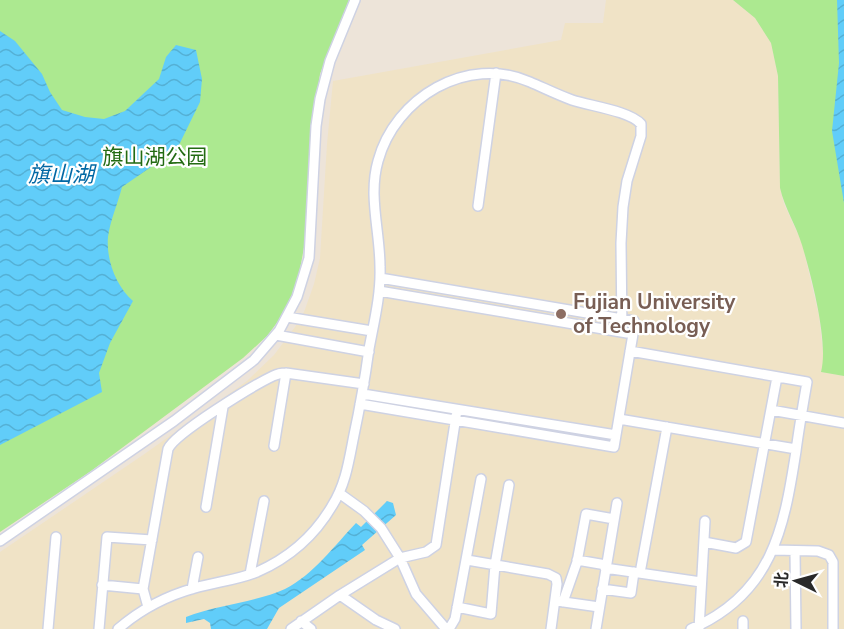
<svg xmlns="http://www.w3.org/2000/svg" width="844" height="629" font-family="'Nunito Sans','Noto Sans SC',sans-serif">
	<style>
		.education { fill: #f0e3c6 }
		.park { fill: #ace990 }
		.water { fill: url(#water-waves) }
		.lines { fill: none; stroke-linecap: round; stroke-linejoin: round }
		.minor-casing { stroke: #ced2e3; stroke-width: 12 }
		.minor { stroke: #fff; stroke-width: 9 }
		.education-dot { fill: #8d6e63; stroke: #fff; stroke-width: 2 }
		.labels { text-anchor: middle; stroke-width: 4.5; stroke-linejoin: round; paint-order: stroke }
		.park-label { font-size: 21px; fill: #236b13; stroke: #fff }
		.education-label { font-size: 21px; font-weight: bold; fill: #785e54; stroke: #fff; text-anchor: start }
		.water-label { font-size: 22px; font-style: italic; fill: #0268a4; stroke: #fff }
	</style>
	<defs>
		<pattern id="water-waves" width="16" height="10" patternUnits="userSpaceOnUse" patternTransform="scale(1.5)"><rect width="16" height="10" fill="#61cdf9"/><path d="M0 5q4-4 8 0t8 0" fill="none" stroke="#54b0d5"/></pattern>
	</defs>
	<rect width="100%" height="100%" fill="#ede4d9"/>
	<path class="education" d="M 606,0 L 733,0 L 755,18 L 771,43 L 778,76 L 780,188 L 784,204 L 802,243 L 819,316 L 824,362 L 821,372 L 844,376 L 844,629 L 0,629 L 0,552 L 143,455 L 247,381 L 274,355 L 295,327 L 304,312 L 314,284 L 320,258 L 327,144 L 333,81 L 561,40 L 565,23 L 603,23 Z"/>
	<path class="park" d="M 0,0 L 349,0 L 320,74 L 313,123 L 305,242 L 298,280 L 285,312 L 267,336 L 243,358 L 91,471 L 0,532 Z
		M 733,0 L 844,0 L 844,376 L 821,372 C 829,342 811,275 802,245 C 796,225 785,209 780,188 L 778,76 L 771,43 L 755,18 Z"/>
	<path class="water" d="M 837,0 L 844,0 L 844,203 L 832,131 L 839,63 Z
		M 0,31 L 15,41 L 42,74 L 50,92 L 62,110 L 85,117 L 104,119 L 125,111 L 159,79 L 166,57 L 176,45 L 196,50 L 202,79 L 200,102 L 177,149 L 122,187 C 118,203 110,221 108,237 C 106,260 116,286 133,301 L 110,343 L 99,373 L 102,392 L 0,445 Z
		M 387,501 L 393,503 L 396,515 L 362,545 L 365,550 L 279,608 L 267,629 L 211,629 L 210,623 L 204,619 L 186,623 L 186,617 C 217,605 257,602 285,589 C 313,575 335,545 356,523 L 361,527 Z"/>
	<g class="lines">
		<defs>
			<path id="minor" d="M 478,206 L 496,73
				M 379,291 L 627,333
				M 287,317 L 372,331
				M 276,335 L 369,352
				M 630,351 L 807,382 C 803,405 799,428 796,451 C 784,529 772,594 691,629
				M 363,394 L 616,435 L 633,334 L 634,321 L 380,278
				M 360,404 L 614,447 L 616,435
				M 771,410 L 844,423
				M 619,419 L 796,449
				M 274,446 L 286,373
				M 339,493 L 364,511 L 381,528 L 400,558 L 416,594 L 446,629
				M 206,507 L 223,407
				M 0,541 L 174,421 L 254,360 L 279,331 L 297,297 L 309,258 L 316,126 L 320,99 L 330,61 L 355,0
				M 704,542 L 736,548 L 746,542 L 777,377
				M 773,550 L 818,551 L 829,555 L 833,562 L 833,629
				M 795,551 L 796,629
				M 467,560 L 548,574 L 556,578 L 557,584 L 551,629
				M 577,560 L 606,565
				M 605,568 L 701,582
				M 640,573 L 667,427
				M 250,574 L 264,501
				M 102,585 L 143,589
				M 192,589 L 198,557
				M 602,589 L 631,593 L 634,572
				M 340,595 L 376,620 L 395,629
				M 557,601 L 599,607
				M 563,602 L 577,562 L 586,514 L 614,519
				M 148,607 L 143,589 L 168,449 C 175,433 254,385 273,376 C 277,374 281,373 286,373 L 364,384
				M 457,607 L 491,614 L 495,565 L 509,485
				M 301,621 L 311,629
				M 743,621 L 743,629
				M 48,629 L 56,537
				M 99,629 L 107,537 L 152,540
				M 118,629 C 141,609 166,596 195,588 C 216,582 237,580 257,572 C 289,558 315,535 332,506 C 346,484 349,460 354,435 C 360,407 365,378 369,349 C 374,322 381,294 380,267 C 380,231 368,196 378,161 C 395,98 467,54 530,82 C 544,88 558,95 572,100 C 590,106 630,111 641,124 L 641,136 L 627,181 L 623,207 L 621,243 L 622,332
				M 291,629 L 340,595 L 400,558 L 426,552 L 436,545 L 457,410
				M 449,629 L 455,619 L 481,479
				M 596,629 L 617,503
				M 699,629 L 705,521"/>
		</defs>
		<use href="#minor" class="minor-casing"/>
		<use href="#minor" class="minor"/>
	</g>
	<circle class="education-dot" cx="561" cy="314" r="6"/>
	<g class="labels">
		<g class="park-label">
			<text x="155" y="164">旗山湖公园</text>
		</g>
		<g class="education-label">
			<text x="573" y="309">Fujian University<tspan x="573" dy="24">of Technology</tspan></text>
		</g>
		<g class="water-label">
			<text x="61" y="182">旗山湖</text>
		</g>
	</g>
	<g transform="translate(796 581) rotate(275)" stroke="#ffffff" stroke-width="4.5" paint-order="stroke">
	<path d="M0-4.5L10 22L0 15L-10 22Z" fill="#292929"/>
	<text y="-9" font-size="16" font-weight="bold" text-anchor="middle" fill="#292929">北</text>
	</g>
</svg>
